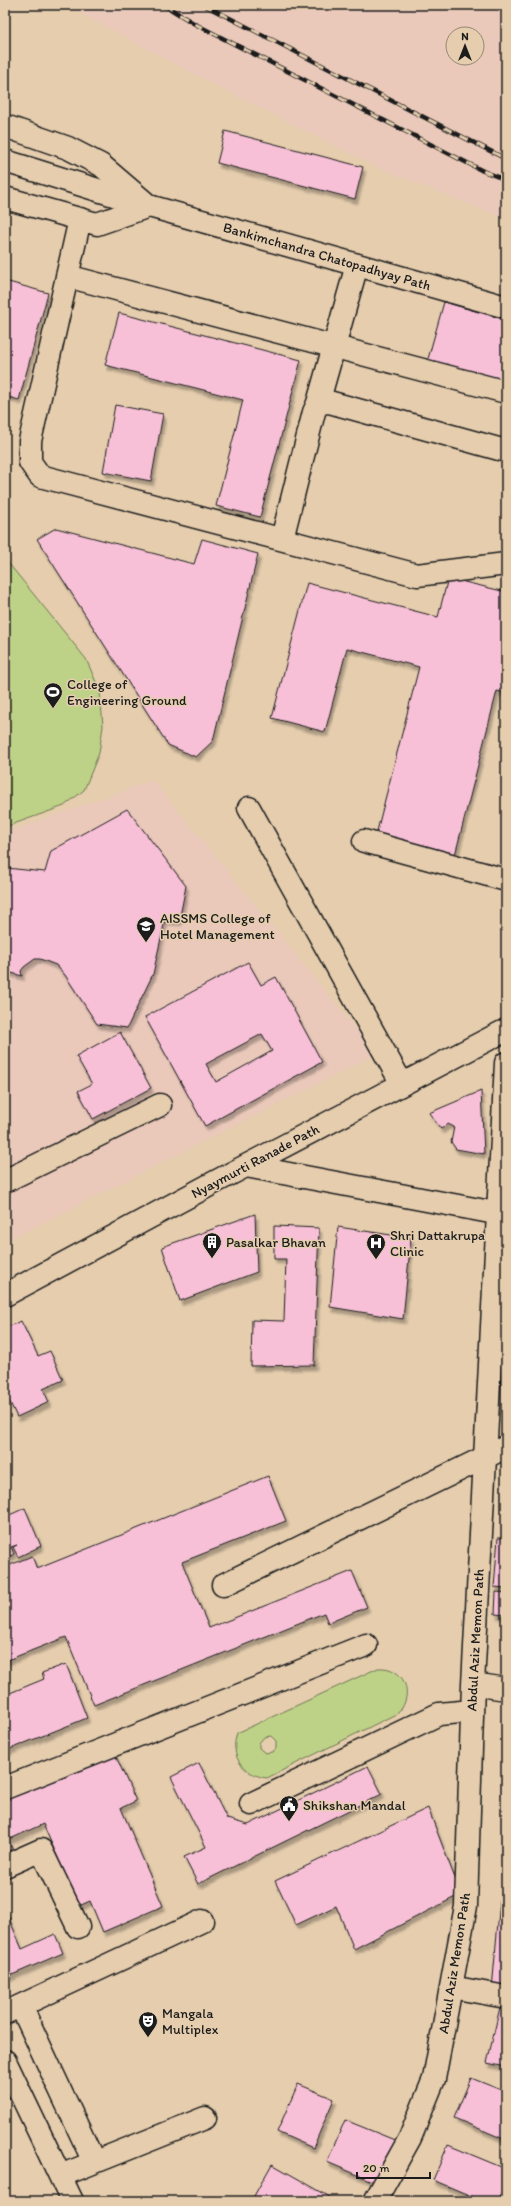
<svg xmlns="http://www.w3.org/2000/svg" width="511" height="2206" font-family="Itim,sans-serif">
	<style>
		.built { fill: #eac9ba; fill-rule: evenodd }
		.green { fill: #bed287; stroke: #6d7752; fill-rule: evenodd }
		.building { fill: #f7c0d7; stroke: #1c1c1c; fill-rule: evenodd; filter: url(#shadow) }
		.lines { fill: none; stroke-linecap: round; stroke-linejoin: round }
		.minor-casing { stroke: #1c1c1c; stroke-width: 25 }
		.major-casing { stroke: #1c1c1c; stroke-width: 25 }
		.minor { stroke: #e5cdae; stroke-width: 22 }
		.major { stroke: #e5cdae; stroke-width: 22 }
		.rail-casing { stroke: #1c1c1c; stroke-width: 4.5 }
		.rail { stroke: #e5cdae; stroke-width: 3; stroke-dasharray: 9; stroke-linecap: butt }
		.labels { text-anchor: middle; stroke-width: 3; stroke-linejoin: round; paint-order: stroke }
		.street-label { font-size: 14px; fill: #1c1c1c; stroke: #e5cdae }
		.poi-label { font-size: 14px; fill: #1c1c1c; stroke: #e5cdae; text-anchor: start }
	</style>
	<defs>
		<filter id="shadow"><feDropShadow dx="2.5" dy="4.5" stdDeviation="1" flood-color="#0004"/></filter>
	</defs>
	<rect width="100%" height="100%" fill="#e5cdae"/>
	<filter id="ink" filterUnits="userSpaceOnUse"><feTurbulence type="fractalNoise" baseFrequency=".025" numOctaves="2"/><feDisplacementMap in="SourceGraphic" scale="8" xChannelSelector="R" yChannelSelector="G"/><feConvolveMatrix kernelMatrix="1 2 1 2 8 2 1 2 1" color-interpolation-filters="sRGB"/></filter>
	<g filter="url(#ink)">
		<path class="built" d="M 70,5 L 506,5 L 506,219 L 383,170 L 207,81 L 80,13 ZM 453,34 L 477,34 L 477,58 L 453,58 Z
			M 153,780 L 377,1054 L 5,1242 L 5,833 Z"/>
		<path class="green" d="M 5,559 L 86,659 L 100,691 L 103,726 L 99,753 L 84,790 L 64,806 L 5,827 Z
			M 378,1668 C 405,1666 415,1695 398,1713 L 267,1778 C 243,1775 229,1756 237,1733 ZM 271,1736 L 276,1741 L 276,1749 L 272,1752 L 265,1753 L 259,1748 L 259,1743 L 264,1737 Z"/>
		<path class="building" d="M 225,131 L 363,167 L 355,199 L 217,163 Z
			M 5,281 L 48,293 L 19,400 L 5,396 Z
			M 444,302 L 506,320 L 506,387 L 426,366 Z
			M 119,313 L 301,360 L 260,517 L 216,506 L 243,400 L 105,365 Z
			M 115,405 L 163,414 L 151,481 L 103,472 Z
			M 56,528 L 194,564 L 202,539 L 258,554 L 213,741 L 196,757 L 168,745 L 37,539 Z
			M 448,578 L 506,592 L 506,693 L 497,691 L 455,855 L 376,835 L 419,667 L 347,648 L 325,732 L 272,718 L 307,583 L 438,617 Z
			M 127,809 L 186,886 L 179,921 L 165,920 L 153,974 L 127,1028 L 97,1024 L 65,975 L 56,965 L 40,959 L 35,959 L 24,967 L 21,971 L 22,976 L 5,971 L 5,878 L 6,868 L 45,872 L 51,851 Z
			M 248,962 L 261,985 L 276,977 L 322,1062 L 205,1126 L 145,1017 ZM 262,1034 L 272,1051 L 216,1082 L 206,1064 Z
			M 120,1032 L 151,1088 L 93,1119 L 78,1091 L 92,1084 L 76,1056 Z
			M 481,1091 L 484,1154 L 456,1149 L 451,1142 L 454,1127 L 448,1124 L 441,1129 L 429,1113 Z
			M 255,1214 L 257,1272 L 180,1301 L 162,1247 Z
			M 274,1226 L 319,1228 L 314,1365 L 251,1366 L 252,1320 L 284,1321 L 286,1259 L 274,1259 Z
			M 338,1227 L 411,1238 L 403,1319 L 330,1307 Z
			M 21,1321 L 38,1356 L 50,1351 L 63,1380 L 43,1389 L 49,1402 L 17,1417 L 5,1392 L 5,1328 Z
			M 268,1476 L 286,1521 L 182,1562 L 209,1628 L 352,1571 L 367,1607 L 328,1623 L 324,1613 L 94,1705 L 66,1637 L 5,1661 L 5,1567 L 32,1556 L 37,1569 Z
			M 25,1508 L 41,1546 L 18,1557 L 13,1547 L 17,1545 L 11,1547 L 14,1554 L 5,1559 L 5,1517 Z
			M 498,1538 L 506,1538 L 506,1588 L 494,1587 Z
			M 496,1592 L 506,1593 L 506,1615 L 495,1614 Z
			M 66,1664 L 87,1718 L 5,1751 L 5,1695 L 44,1679 L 42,1673 Z
			M 114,1752 L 136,1801 L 121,1808 L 163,1906 L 103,1932 L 90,1901 L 79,1906 L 43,1824 L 8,1840 L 15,1855 L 5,1859 L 5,1799 Z
			M 199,1763 L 227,1819 L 248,1825 L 368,1766 L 382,1794 L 198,1884 L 184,1857 L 206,1847 L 171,1777 Z
			M 428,1808 L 461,1894 L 354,1949 L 336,1906 L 296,1925 L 275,1881 Z
			M 500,1900 L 506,1900 L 506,1990 L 492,1989 Z
			M 5,1909 L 22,1949 L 55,1934 L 63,1953 L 5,1978 Z
			M 501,2003 L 506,2005 L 506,2067 L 487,2063 Z
			M 471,2078 L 506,2092 L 506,2140 L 454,2118 Z
			M 298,2084 L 334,2099 L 313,2148 L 277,2132 Z
			M 345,2120 L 397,2141 L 379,2184 L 327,2162 Z
			M 448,2145 L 506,2169 L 506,2182 L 497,2201 L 483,2201 L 433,2180 Z
			M 272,2164 L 337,2201 L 263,2201 L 254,2196 Z"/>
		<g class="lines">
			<defs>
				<path id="minor" d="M 5,126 L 68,148 L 101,165 L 149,206
					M 5,198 L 97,224 L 149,206
					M 80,219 L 30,441 L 30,462 L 40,476 L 417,575 L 506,564
					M 67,276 L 506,392
					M 318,403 L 357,265
					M 282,539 L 314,412 L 318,403 L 329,402 L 506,451
					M 249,808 L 402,1084
					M 364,841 L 506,880
					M 246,1166 L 506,1215
					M 5,1181 L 160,1105
					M 5,1295 L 217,1181 L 506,1030
					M 223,1585 L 506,1447
					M 473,1684 L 506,1689
					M 5,1788 L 366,1645
					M 251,1804 L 439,1714 L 472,1711
					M 5,1866 L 41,1850 L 78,1927
					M 451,1987 L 506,1997
					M 21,2006 L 94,2162
					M 5,2013 L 202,1921
					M 5,2061 L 72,2201
					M 60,2176 L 205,2118
					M 375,2201 L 410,2138 L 434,2079 L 466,1906 L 473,1684 L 506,1063"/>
				<path id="major" d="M 5,161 L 149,206 L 506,307"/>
			</defs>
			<use href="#minor" class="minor-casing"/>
			<use href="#major" class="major-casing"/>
			<use href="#minor" class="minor"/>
			<use href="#major" class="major"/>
			<defs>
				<path id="rail" d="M 164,5 L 195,24 L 483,171 L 506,180
					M 204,5 L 506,159"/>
			</defs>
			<use href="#rail" class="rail-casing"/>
			<use href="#rail" class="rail"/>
		</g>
	</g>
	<defs>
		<symbol id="stadium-pin" viewBox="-11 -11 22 30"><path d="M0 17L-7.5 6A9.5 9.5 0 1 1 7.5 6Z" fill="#1c1c1c" stroke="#e5cdae"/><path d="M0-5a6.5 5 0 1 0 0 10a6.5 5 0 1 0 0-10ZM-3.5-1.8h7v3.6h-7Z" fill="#fff"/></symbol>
		<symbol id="university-pin" viewBox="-11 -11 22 30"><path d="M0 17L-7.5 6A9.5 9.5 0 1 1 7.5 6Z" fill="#1c1c1c" stroke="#e5cdae"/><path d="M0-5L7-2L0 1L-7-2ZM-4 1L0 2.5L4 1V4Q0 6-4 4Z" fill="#fff"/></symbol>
		<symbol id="building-pin" viewBox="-11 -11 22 30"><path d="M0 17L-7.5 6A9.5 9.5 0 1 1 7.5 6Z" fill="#1c1c1c" stroke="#e5cdae"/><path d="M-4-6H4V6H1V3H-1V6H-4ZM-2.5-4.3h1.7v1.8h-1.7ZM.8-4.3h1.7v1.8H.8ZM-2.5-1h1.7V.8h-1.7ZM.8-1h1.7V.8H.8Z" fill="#fff"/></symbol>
		<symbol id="hospital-pin" viewBox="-11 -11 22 30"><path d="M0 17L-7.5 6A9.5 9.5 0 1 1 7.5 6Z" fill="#1c1c1c" stroke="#e5cdae"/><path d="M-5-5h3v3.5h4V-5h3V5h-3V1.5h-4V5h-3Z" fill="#fff"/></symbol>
		<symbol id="civic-pin" viewBox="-11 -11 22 30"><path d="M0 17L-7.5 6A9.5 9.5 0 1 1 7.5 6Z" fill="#1c1c1c" stroke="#e5cdae"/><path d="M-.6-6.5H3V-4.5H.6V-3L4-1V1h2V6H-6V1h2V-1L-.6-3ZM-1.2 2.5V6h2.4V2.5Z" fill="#fff"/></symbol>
		<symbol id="theatre-pin" viewBox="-11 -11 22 30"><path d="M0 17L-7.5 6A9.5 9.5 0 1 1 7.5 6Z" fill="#1c1c1c" stroke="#e5cdae"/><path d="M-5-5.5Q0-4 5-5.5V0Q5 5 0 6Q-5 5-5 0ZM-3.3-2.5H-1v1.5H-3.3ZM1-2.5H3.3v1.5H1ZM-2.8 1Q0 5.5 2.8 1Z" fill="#fff"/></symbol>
	</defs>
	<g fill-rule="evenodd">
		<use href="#stadium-pin" x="42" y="681" width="22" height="30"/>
		<use href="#university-pin" x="135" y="915" width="22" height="30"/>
		<use href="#building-pin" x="201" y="1231" width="22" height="30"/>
		<use href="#hospital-pin" x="365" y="1232" width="22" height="30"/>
		<use href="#civic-pin" x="278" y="1794" width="22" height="30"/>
		<use href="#theatre-pin" x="137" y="2010" width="22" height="30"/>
	</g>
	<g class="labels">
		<g class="street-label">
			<text transform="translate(327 256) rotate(16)" y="5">Bankimchandra Chatopadhyay Path</text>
			<text transform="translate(255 1161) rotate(-28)" y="5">Nyaymurti Ranade Path</text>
			<text transform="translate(475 1640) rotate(-87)" y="5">Abdul Aziz Memon Path</text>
			<text transform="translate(454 1963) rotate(-81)" y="5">Abdul Aziz Memon Path</text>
		</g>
		<g class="poi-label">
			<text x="67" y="689">College of<tspan x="67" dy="16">Engineering Ground</tspan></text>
			<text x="160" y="923">AISSMS College of<tspan x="160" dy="16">Hotel Management</tspan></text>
			<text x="390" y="1240">Shri Dattakrupa<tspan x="390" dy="16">Clinic</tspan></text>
			<text x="226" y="1247">Pasalkar Bhavan</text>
			<text x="303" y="1810">Shikshan Mandal</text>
			<text x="162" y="2018">Mangala<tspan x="162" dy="16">Multiplex</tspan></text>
		</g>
	</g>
	<rect width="511" height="2206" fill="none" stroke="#e5cdae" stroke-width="20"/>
	<rect x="10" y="10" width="491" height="2186" fill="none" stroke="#1c1c1c" stroke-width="1.5" filter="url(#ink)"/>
	<g transform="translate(465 46)"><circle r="19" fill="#e5cdae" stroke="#958674"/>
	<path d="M0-3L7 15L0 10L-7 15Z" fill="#1c1c1c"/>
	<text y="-6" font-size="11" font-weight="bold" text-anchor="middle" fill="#1c1c1c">N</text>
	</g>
	<path d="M357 2172v6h73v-6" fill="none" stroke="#1c1c1c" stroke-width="2"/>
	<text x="363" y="2172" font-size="12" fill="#1c1c1c" stroke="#e5cdae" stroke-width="3" paint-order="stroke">20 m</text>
</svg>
